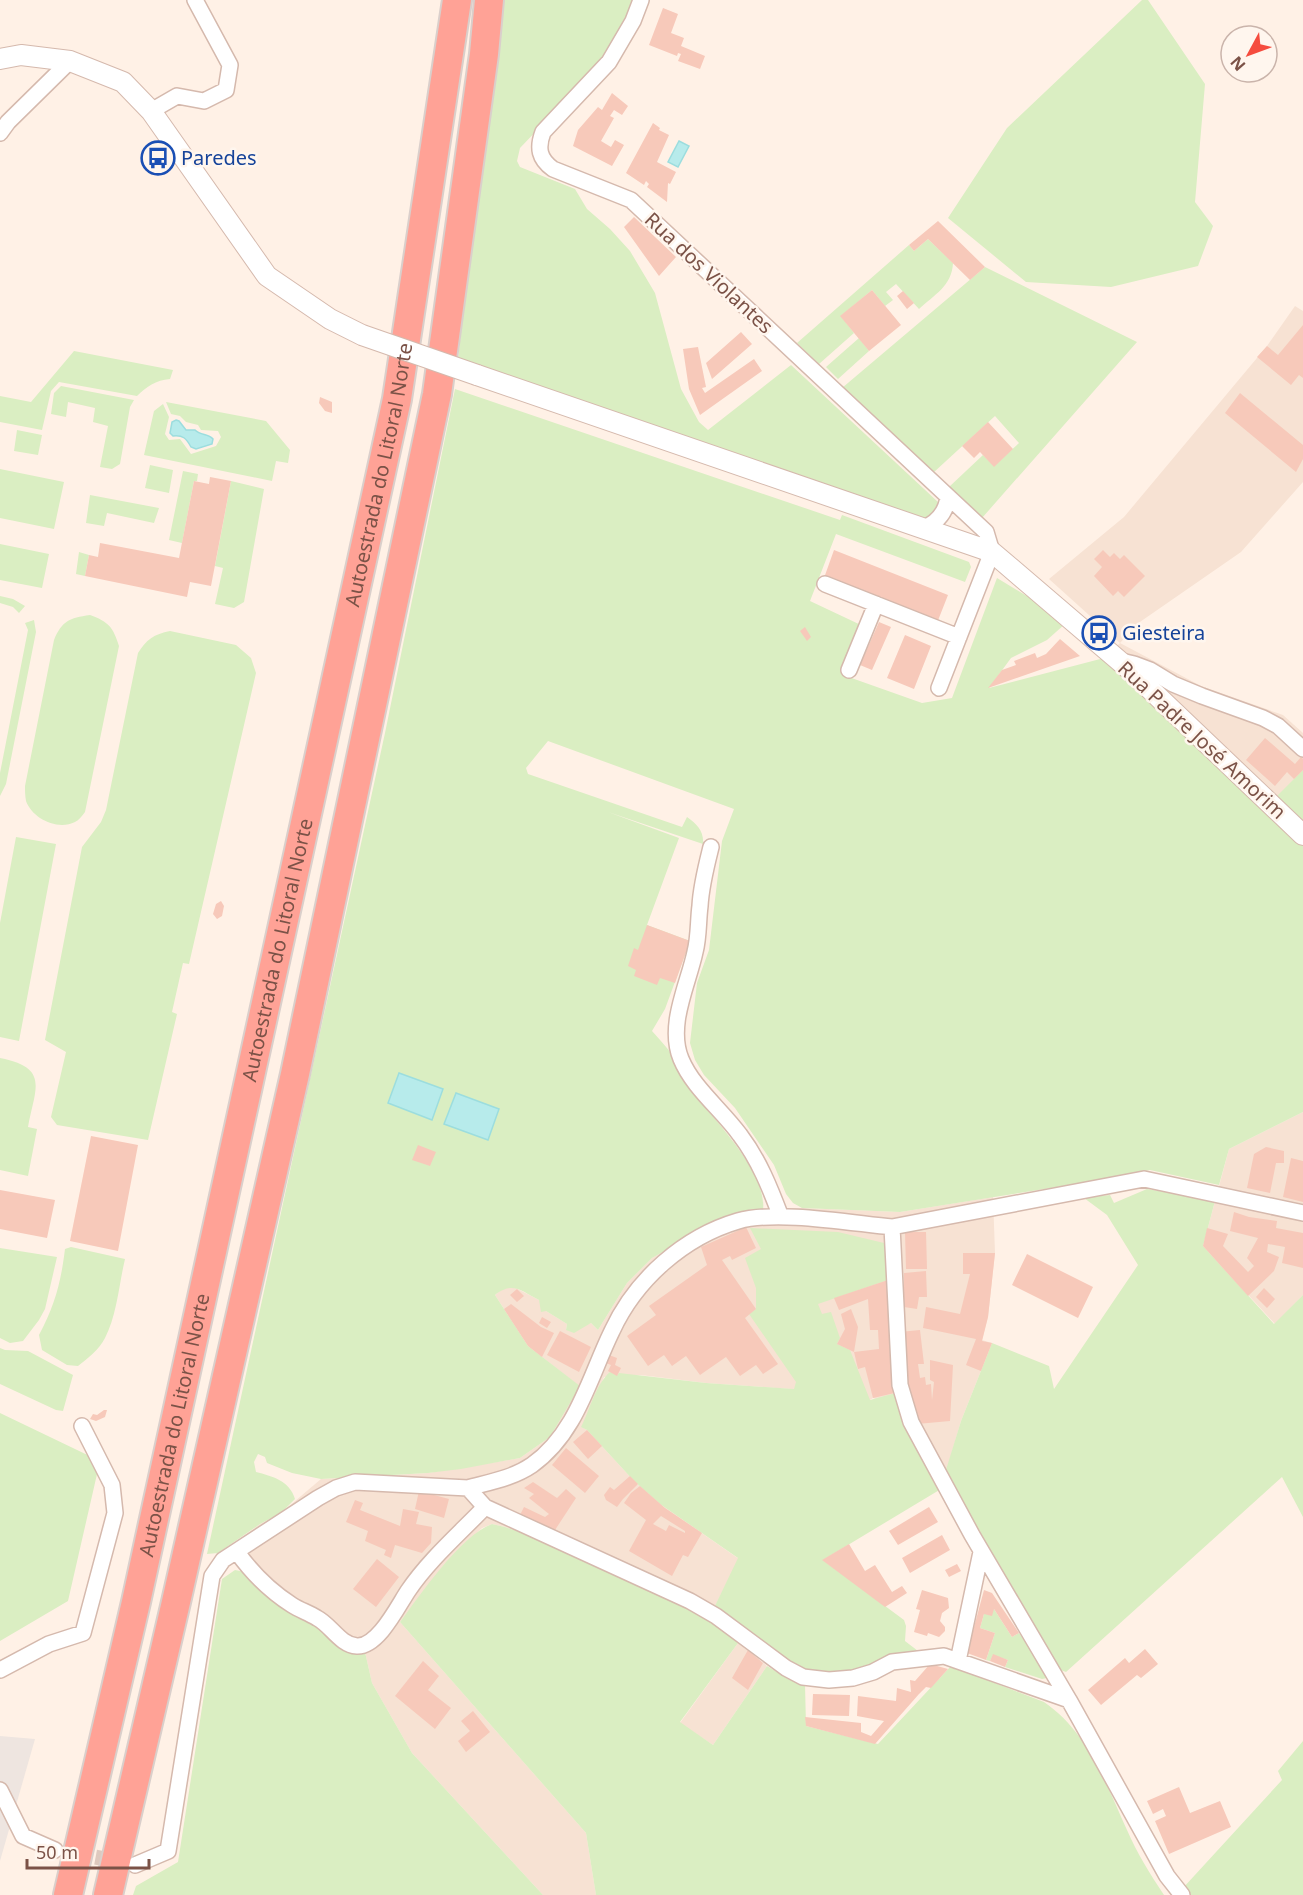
<svg xmlns="http://www.w3.org/2000/svg" width="1303" height="1895" font-family="'Noto Sans',sans-serif">
	<style>
		.residential { fill: #f7e2d3 }
		.industrial { fill: #eee5e0 }
		.green { fill: #daeec2 }
		.water { fill: #b7ebeb; stroke: #9cddde; stroke-width: 1.5 }
		.building { fill: #f7c9ba; fill-rule: evenodd }
		.lines { fill: none; stroke-linecap: round; stroke-linejoin: round }
		.minor-tunnel { stroke: #dec9be; stroke-width: 15; stroke-dasharray: 15 8; stroke-linecap: butt }
		.minor-casing { stroke: #d5b9ad; stroke-width: 18 }
		.tertiary-casing { stroke: #d5b9ad; stroke-width: 22 }
		.motorway-casing { stroke: #dacfcb; stroke-width: 32 }
		.minor { stroke: #fff; stroke-width: 15 }
		.tertiary { stroke: #fff; stroke-width: 20 }
		.motorway { stroke: #ffa296; stroke-width: 28 }
		.tertiary-bridge-casing { stroke: #d5b9ad; stroke-width: 22; stroke-linecap: butt }
		.tertiary-bridge { stroke: #fff; stroke-width: 20 }
		.labels { text-anchor: middle; stroke-width: 5; stroke-linejoin: round; paint-order: stroke }
		.transit-label { font-size: 20px; fill: #164399; stroke: #fff6ee; text-anchor: start }
		.street-label { font-size: 20px; fill: #7b5247; stroke: #fff6ee }
	</style>
	<rect width="100%" height="100%" fill="#fff1e6"/>
	<path class="residential" d="M1295,306L1303,311V482L1241,552L1137,624L1120,643L1201,686L1283,715L1303,733V844L1104,658L1120,643L1049,579L1124,517L1267,346Z
		M1303,1112V1295L1275,1324L1203,1246L1229,1149Z
		M993,1197L995,1253L988,1317L982,1340L992,1343L961,1421L941,1489L903,1424L899,1406L873,1398L829,1427L792,1389L706,1383L641,1375L604,1377L582,1427L587,1430L634,1481L660,1504L739,1559L713,1610L710,1621L577,1552L505,1527L492,1524L482,1528L443,1566L400,1622L586,1833L596,1895H543L412,1753L372,1683L365,1652L348,1651L275,1602L249,1578L228,1547L260,1524L281,1513L321,1479L428,1473L520,1458L550,1437L579,1386L528,1346L495,1295L504,1288L514,1287L539,1300L546,1311L567,1324L566,1330L579,1328L591,1323L598,1330L627,1283L652,1258L685,1238L737,1213L752,1209L802,1208L900,1212Z
		M738,1643L767,1666L713,1745L680,1723Z"/>
	<path class="industrial" d="M0,1736L35,1739L0,1861Z"/>
	<path class="green" d="M499,0H634C626,19 618,38 606,54C582,87 548,118 520,148L517,161L520,167L575,189L587,209L610,229L630,251L655,293L681,389L699,422L708,430L791,365L938,502L932,515L923,519L458,359Z
		M1142,0H1148L1205,84L1195,202L1213,226L1198,266L1111,287L1026,282L948,218L1007,128Z
		M928,239L953,263C952,286 934,295 919,309L896,284L886,292L893,300L885,306L872,290L841,316L854,333L819,364L797,343L909,245L914,251Z
		M985,267L1137,342L982,518L949,487L983,455L994,466L1019,443L995,416L933,473L842,388Z
		M859,338L869,351L838,379L826,367Z
		M74,351L173,370L170,379C156,380 146,387 137,396L59,382L51,391L42,430L0,422V396L31,402Z
		M61,386L134,400L130,407L120,464L112,469L100,467L108,426L93,422L95,408L68,402L66,417L51,414L54,393Z
		M455,389L840,520L842,515L969,562L971,567L965,582L836,534L810,601L863,626L843,675L922,703L952,698L997,578L1045,607L1065,624L1047,640L1011,658L989,688L1104,658L1303,844V1112L1229,1149L1219,1185L1150,1170L1107,1179L900,1212L802,1208L793,1203L786,1194L774,1165L735,1108L704,1075L695,1060L690,1043L697,983L709,950L722,841L734,809L548,741L526,768L528,774L682,827L687,817C697,824 704,831 703,844L608,812L679,838L647,925L690,941L665,1009L652,1031C659,1039 667,1047 673,1056C676,1061 676,1068 679,1073C682,1078 686,1084 690,1088C711,1117 768,1172 763,1210L752,1209L718,1221L652,1258L627,1283L598,1330L591,1323L574,1333L566,1330L567,1324L546,1311L541,1312L539,1300C521,1291 513,1281 495,1295L528,1346L580,1386L550,1437L520,1458L461,1469L428,1473L321,1479L292,1473L267,1463L265,1457L258,1454L254,1462L256,1472C272,1476 290,1481 295,1499L281,1513L260,1524L218,1553L207,1554L385,733Z
		M166,402L266,421L290,450L288,463L276,461L272,481L144,455L154,411L163,404L169,417L165,434L169,440L180,439L191,454L216,446L221,437L218,431L201,430L198,425L186,422L180,416L171,414Z
		M17,430L42,435L38,455L14,451Z
		M150,465L173,470L169,493L145,488Z
		M0,469L64,482L54,529L0,518Z
		M183,471L198,474L197,481H194L182,543L169,540Z
		M231,481L264,489L244,602L234,608L215,604L223,568L215,566Z
		M90,495L159,508L154,523L107,513L104,526L86,523Z
		M0,544L49,554L42,588L0,580Z
		M79,552L89,555L85,576L76,574Z
		M0,596L13,599L25,606L19,613L13,607L0,603Z
		M90,615C109,622 113,627 119,646L85,812C82,816 79,820 75,822C57,831 32,818 26,801C25,796 25,790 25,786L54,640C62,621 69,618 90,615Z
		M34,620L36,632L6,784L0,796V773L28,630L25,623Z
		M170,631L236,645L251,658L256,673L189,964L183,963L172,1012L177,1014L148,1140L57,1125L51,1117L66,1052L45,1040L82,847L101,822L106,810L138,653C146,640 154,634 170,631Z
		M1303,770V821L1277,796Z
		M16,837L56,844L19,1041L0,1037V923Z
		M0,1058C50,1068 35,1088 28,1127L37,1129L28,1176L0,1170Z
		M1147,1189L1215,1201L1203,1246L1274,1324L1303,1295V1517L1282,1477L1066,1672L1058,1669L988,1552L945,1473L961,1421L992,1343L1049,1366L1054,1389L1138,1265L1107,1215L1084,1198L1110,1195L1114,1203Z
		M750,1228L838,1232L884,1243L890,1251L888,1280L818,1304L822,1314L831,1312L840,1338L837,1344L850,1350L870,1400L899,1392L903,1424L941,1489L823,1560L904,1620L906,1626L905,1641L918,1651L903,1654L851,1674L804,1671L713,1610L738,1558L660,1504L634,1481L587,1430L581,1427C590,1410 595,1385 610,1372L617,1375L619,1373L706,1383L794,1389L796,1382L749,1314L756,1309V1288L745,1258L761,1249Z
		M71,1247L125,1259C119,1284 117,1315 105,1338C99,1350 88,1358 78,1366L67,1365L42,1350L39,1335C55,1305 61,1282 65,1249Z
		M0,1248L57,1257L45,1309L39,1320L23,1341L10,1343L0,1338Z
		M0,1348L5,1350L28,1351L73,1375L63,1411L56,1410L0,1384Z
		M0,1413L100,1461L68,1601L0,1641Z
		M492,1524L505,1527L577,1552L710,1621L738,1643L680,1722L713,1745L767,1666L788,1679L805,1684L806,1726L878,1744L951,1666L1044,1702C1088,1732 1106,1784 1127,1830C1137,1853 1150,1874 1164,1895H596L586,1833L400,1622C421,1594 460,1536 492,1524Z
		M235,1570L245,1572L254,1584L275,1602L328,1634L348,1651L365,1652L372,1683L412,1753L543,1895H133L136,1886L178,1862L222,1579Z
		M994,1609L1012,1637L1019,1633L1046,1671L1047,1678L1042,1679L1005,1667L1008,1660L993,1655L990,1661L986,1660L995,1633L980,1628L984,1614Z
		M1303,1741V1895H1189L1183,1888L1282,1780L1278,1771Z"/>
	<path class="water" d="M679,141L689,146L678,167L668,162Z
		M176,420L179,421L186,430H195C201,436 208,433 213,439L212,444L196,449L191,447C186,438 183,435 173,436L170,433L172,422Z
		M399,1073L443,1089L432,1120L388,1103Z
		M456,1093L499,1109L488,1140L444,1124Z"/>
	<path class="building" d="M663,8L678,14L671,33L684,38L681,46L705,56L700,69L678,61L681,54L678,53L677,56L649,45Z
		M612,93L628,106L622,115L614,110L610,116L614,118L601,141L611,147L615,140L624,145L612,166L573,146L578,130L598,107L602,110Z
		M653,123L660,128L659,130L669,135L657,162L676,172L670,184L668,183L667,202L647,187L649,184L646,181L644,185L626,173Z
		M634,217L676,257L659,276L624,227Z
		M938,221L985,267L970,280L928,239L914,251L909,245Z
		M872,290L901,325L869,351L840,316Z
		M903,291L914,303L907,309L897,296Z
		M1303,325V378L1299,375L1291,385L1257,357L1267,346L1278,355Z
		M741,332L752,344L712,379L706,363Z
		M698,347L706,387L702,388L705,393L754,359L762,371L700,415L689,389L683,349Z
		M1240,393L1303,445V459L1296,472L1225,413Z
		M320,397L332,402V413L325,411L319,403Z
		M988,422L1013,449L994,467L980,452L974,458L962,446Z
		M210,477L231,481L211,586L190,582L187,597L85,576L89,555L98,557L100,543L179,558L194,481L209,484Z
		M834,550L948,595L937,623L824,578Z
		M1103,550L1110,557L1114,553L1120,559L1124,555L1145,576L1124,597L1118,591L1113,596L1094,576L1102,567L1094,559Z
		M879,622L891,627L872,670L860,665Z
		M805,627L811,637L807,641L800,631Z
		M905,635L931,646L914,689L887,678Z
		M1060,639L1080,656L988,688L1002,670L1016,665L1014,661L1035,653L1037,658L1046,654Z
		M1265,738L1295,764L1301,757L1303,759V770L1294,779L1287,772L1275,786L1246,760Z
		M221,901L224,906L222,916L217,919L213,914L216,904Z
		M647,925L690,941L675,983L660,978L657,985L634,976L636,970L628,966L634,948L638,950Z
		M91,1136L138,1145L118,1251L70,1241Z
		M418,1145L436,1152L430,1166L412,1160Z
		M1266,1147L1284,1151V1163H1276L1270,1193L1247,1188L1254,1154Z
		M1291,1158L1303,1161V1202L1283,1197Z
		M0,1190L55,1200L47,1238L0,1229Z
		M1234,1212L1249,1217L1277,1221L1276,1228L1303,1233V1268L1282,1263L1285,1247L1268,1244L1267,1252L1279,1257L1274,1271L1248,1296L1203,1246L1207,1228L1228,1234L1223,1246L1248,1272L1254,1266L1247,1258L1258,1238L1230,1231Z
		M746,1227L756,1248L732,1260L730,1256L722,1260L756,1309L745,1318L778,1364L763,1374L756,1365L740,1376L726,1357L700,1375L686,1356L672,1366L664,1355L648,1366L627,1336L656,1315L649,1306L707,1265L701,1247Z
		M905,1232H926L927,1269H906Z
		M963,1253H995L988,1317L982,1341L992,1343L981,1371L966,1365L976,1339L923,1328L926,1307L960,1314L970,1274H963Z
		M1027,1254L1093,1287L1078,1318L1012,1285Z
		M926,1271L927,1297H919L917,1309L904,1307V1273Z
		M888,1280L899,1392L873,1398L865,1367L858,1369L854,1352L879,1349L878,1330H870L868,1299L839,1310L834,1298Z
		M1264,1288L1275,1299L1267,1308L1256,1297Z
		M517,1289L524,1296L517,1302L510,1295Z
		M511,1304L541,1327L554,1333L542,1357L528,1346L504,1309Z
		M851,1309L858,1327L854,1352L837,1344L845,1329L841,1314Z
		M542,1317L551,1322L547,1328L539,1323Z
		M920,1330L924,1364H918L920,1378L925,1377L926,1385L931,1384L932,1400L934,1382L930,1380V1360L953,1365L950,1421L917,1424L906,1389L899,1332Z
		M560,1331L591,1347L579,1372L547,1355Z
		M609,1355L617,1358L615,1365L621,1368L617,1376L608,1371L611,1365L606,1363Z
		M104,1410H107L105,1417L96,1421L90,1419L93,1414L97,1415Z
		M587,1430L602,1446L588,1459L573,1442Z
		M566,1448L599,1476L585,1493L552,1465Z
		M630,1476L638,1484L623,1499L617,1507L606,1500L604,1495L610,1487L614,1490Z
		M533,1482L557,1498L566,1489L576,1498L555,1530L520,1515L524,1507L545,1517L549,1514L529,1498L534,1494L524,1488Z
		M640,1486L665,1508L702,1533L688,1557L683,1555L672,1576L629,1551L646,1520L624,1503L631,1493ZM661,1516L685,1531V1533L669,1525L666,1531L653,1524Z
		M419,1491L449,1499L444,1518L415,1509Z
		M355,1500L363,1503L360,1510L400,1526L403,1509L419,1512L416,1524L432,1527L431,1543L422,1553L395,1545L391,1558L384,1555L386,1550L365,1541L368,1531L346,1522Z
		M929,1507L938,1522L898,1545L889,1531Z
		M942,1535L950,1550L910,1573L902,1558Z
		M849,1544L865,1571L875,1565L892,1592L902,1586L907,1593L885,1607L822,1560Z
		M377,1559L399,1577L376,1607L353,1589Z
		M957,1564L961,1571L949,1577L945,1570Z
		M922,1590L948,1598L949,1608L942,1613L940,1621L945,1627V1631L939,1637L928,1633L927,1636L914,1632L920,1610L916,1609Z
		M984,1590L992,1593L1019,1633L1012,1637L994,1609L992,1616L984,1614L980,1628L995,1633L986,1660L967,1653Z
		M1145,1649L1158,1664L1141,1678L1137,1675L1101,1705L1088,1690L1125,1658L1129,1663Z
		M748,1650L763,1663L748,1690L732,1678Z
		M993,1654L1008,1660L1005,1667L990,1661Z
		M423,1661L439,1676L428,1690L451,1708L435,1729L395,1696Z
		M930,1664L948,1669L931,1688L926,1687L919,1694L875,1744L806,1726L805,1717L861,1723V1732L871,1736L884,1721L857,1716L858,1696L896,1701L897,1688L911,1692L910,1680L915,1681Z
		M813,1694L850,1695L849,1716L812,1715Z
		M473,1711L490,1732L466,1752L458,1741L470,1731L461,1721Z
		M1179,1787L1190,1813L1220,1801L1231,1827L1169,1854L1155,1821L1166,1816L1163,1809L1153,1814L1147,1801Z"/>
	<g class="lines">
		<path class="minor-tunnel" d="M73,1853L121,1862"/>
		<g class="minor-casing">
			<path id="minor" d="M641,0L633,21L609,62L543,132C537,148 539,159 553,169L631,200L986,532L992,552L939,688
				M151,111L177,96L204,101L226,90L230,65L195,0
				M0,133L8,122L70,61
				M924,528C938,522 946,512 948,497
				M825,584L959,637
				M1121,661L1134,664L1150,670L1173,684L1202,696L1263,718L1278,726L1303,749
				M849,670L876,604
				M711,847C706,867 701,886 700,906C698,921 699,937 695,952C688,985 667,1025 681,1059C693,1088 722,1110 740,1135C759,1160 770,1188 781,1217
				M892,1227L1144,1179L1303,1213
				M237,1552C252,1573 270,1591 292,1605C300,1610 309,1613 317,1618C331,1625 340,1645 357,1646C378,1647 398,1606 408,1591C429,1560 459,1534 485,1507
				M958,1661L981,1552
				M0,1670L49,1644L83,1633L115,1513L112,1485L82,1426
				M1069,1700L944,1656L892,1662L873,1672L853,1678L829,1680L803,1677L786,1668L716,1616L690,1601L485,1507L468,1488C490,1482 513,1478 532,1465C577,1433 589,1378 612,1331C636,1279 684,1237 738,1221C777,1210 850,1223 892,1227L900,1385L911,1422L972,1535L1069,1700L1167,1876L1182,1895
				M0,1790L23,1836L55,1850
				M135,1865L168,1851L212,1576L223,1560L318,1498L336,1488L355,1482L468,1488"/>
		</g>
		<g class="tertiary-casing">
			<path id="tertiary" d="M0,59L21,55L70,61L123,82L151,111L267,276L330,319L362,335
				M477,375L992,552L1130,670L1303,835"/>
		</g>
		<g class="motorway-casing">
			<g id="motorway">
				<path id="s1" d="M68,1895L136,1602L397,399L457,0"/>
				<path d="M108,1895L176,1602L295,1074L437,394L484,54L489,0"/>
			</g>
		</g>
		<use href="#minor" class="minor"/>
		<use href="#tertiary" class="tertiary"/>
		<use href="#motorway" class="motorway"/>
		<g class="tertiary-bridge-casing">
			<path id="tertiary-bridge" d="M362,335L477,375"/>
		</g>
		<use href="#tertiary-bridge" class="tertiary-bridge"/>
	</g>
	<defs>
		<g id="bus-ring" transform="scale(1.725)"><circle r="9.5" fill="#fff6ee" stroke="#1a4fb4" stroke-width="1.5"/><path d="M-5-6H5V4H4V6H2V4H-2V6H-4V4H-5ZM-3.5-4V0h7V-4ZM-3.5 1.2v1.5H-2V1.2ZM2 1.2v1.5H3.5V1.2Z" fill="#1a4fb4"/></g>
	</defs>
	<g fill-rule="evenodd">
		<use href="#bus-ring" x="158" y="158"/>
		<use href="#bus-ring" x="1099" y="633"/>
	</g>
	<g class="labels">
		<g class="transit-label">
			<text x="181" y="165">Paredes</text>
			<text x="1122" y="640">Giesteira</text>
		</g>
		<g class="street-label">
			<text transform="translate(709 273) rotate(43)" y="7">Rua dos Violantes</text>
			<text dy="7" stroke="none"><textPath href="#s1" startOffset="1454">Autoestrada do Litoral Norte</textPath></text>
			<text transform="translate(1202 740) rotate(43)" y="7">Rua Padre José Amorim</text>
			<text dy="7" stroke="none"><textPath href="#s1" startOffset="968">Autoestrada do Litoral Norte</textPath></text>
			<text dy="7" stroke="none"><textPath href="#s1" startOffset="482">Autoestrada do Litoral Norte</textPath></text>
		</g>
	</g>
	<g transform="translate(1249 54) rotate(229)"><circle r="28" fill="#fff6ee" stroke="#cab4ab" stroke-width="1.5"/>
	<path d="M0-4.5L10 22L0 15L-10 22Z" fill="#f54c3e"/>
	<text y="-9" font-size="16" font-weight="bold" text-anchor="middle" fill="#7b5247">N</text>
	</g>
	<path d="M27 1859v9h122v-9" fill="none" stroke="#7b5247" stroke-width="3"/>
	<text x="36" y="1859" font-size="18" fill="#7b5247" stroke="#fff6ee" stroke-width="4.5" paint-order="stroke">50 m</text>
</svg>
